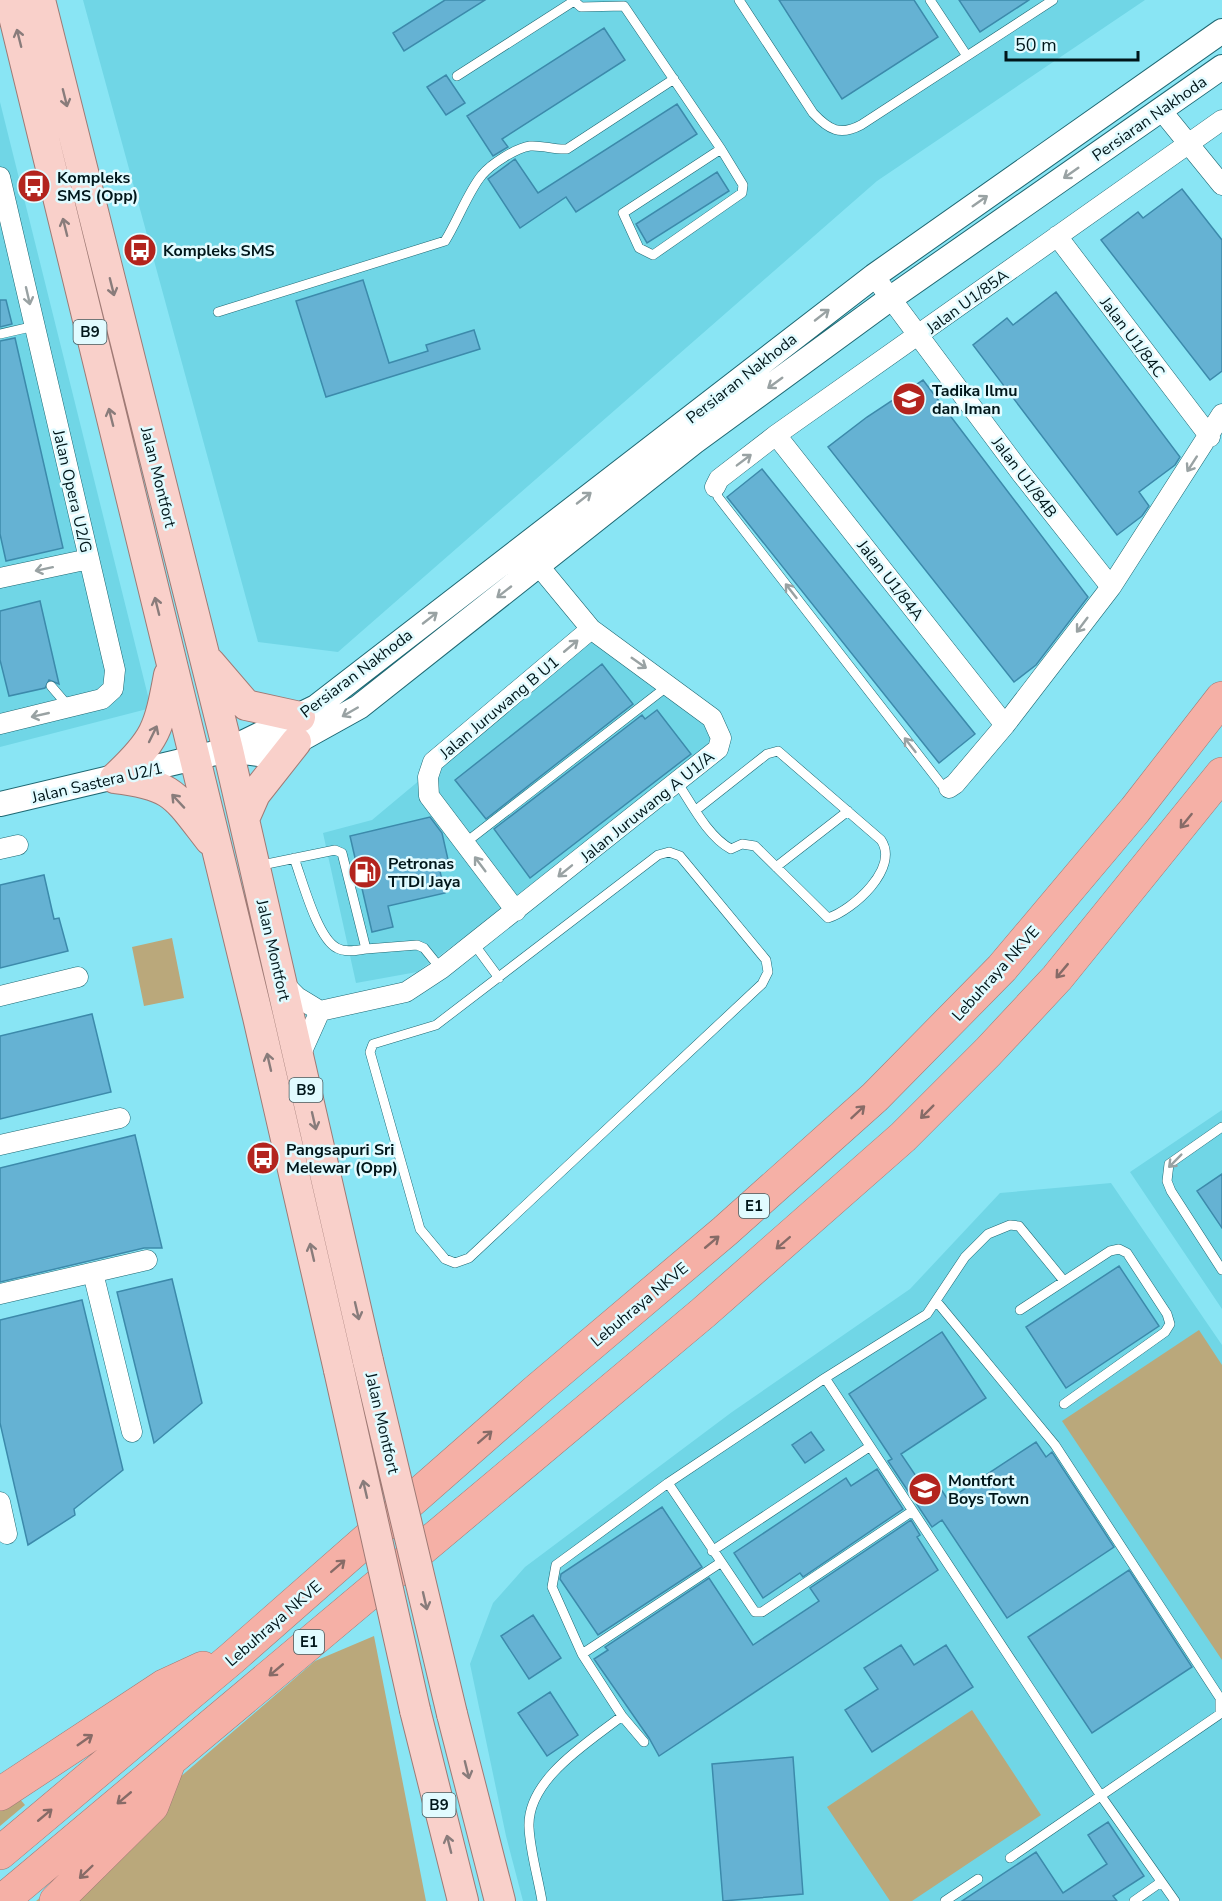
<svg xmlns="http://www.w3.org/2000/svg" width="1222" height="1901" font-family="'Nunito Sans',sans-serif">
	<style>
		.built { fill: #70d6e6 }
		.green { fill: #baa87b }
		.building { fill: #65b2d3; stroke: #3c8aab; stroke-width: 1.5 }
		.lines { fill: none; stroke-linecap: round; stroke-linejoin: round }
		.service-casing { stroke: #1e6873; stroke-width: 10 }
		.minor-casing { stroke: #1e6873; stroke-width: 21 }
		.tertiary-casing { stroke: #1e6873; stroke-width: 26 }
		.primary-casing { stroke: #9f7a75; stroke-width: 32 }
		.motorway-casing { stroke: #9f7a75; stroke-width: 34 }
		.service { stroke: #fff; stroke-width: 9 }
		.minor { stroke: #fff; stroke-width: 20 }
		.tertiary { stroke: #fff; stroke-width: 24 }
		.primary { stroke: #f9d0ca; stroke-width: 30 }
		.motorway { stroke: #f5b0a6; stroke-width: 33 }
		.primary-bridge-casing { stroke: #9f7a75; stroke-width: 32; stroke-linecap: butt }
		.primary-bridge { stroke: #f9d0ca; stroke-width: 30 }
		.oneway { stroke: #897c7b }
		.oneway2 { stroke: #99a2a3 }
		.oneway3 { stroke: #876b67 }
		.labels { text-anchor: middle; stroke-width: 5; stroke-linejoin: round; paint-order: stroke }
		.shield { fill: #e1fbff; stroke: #445b5f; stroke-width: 1.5 }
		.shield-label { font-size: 15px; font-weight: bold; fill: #00161a }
		.street-label { font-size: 16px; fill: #00161a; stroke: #e1fbff }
		.poi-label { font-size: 16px; font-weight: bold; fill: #00161a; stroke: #e1fbff; text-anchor: start }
	</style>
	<rect width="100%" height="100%" fill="#89e5f4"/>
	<path class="built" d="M83,0H1145L877,181L338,652L258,642Z
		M0,102L151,708L0,747Z
		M590,638L703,719L713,735L711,744L500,911L417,972L356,983L323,833L372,820Z
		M1222,1110V1309L1130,1172Z
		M1111,1183L1222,1345V1901H523L506,1836L470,1664L493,1603L525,1567L732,1412L910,1289L1000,1193Z"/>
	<path class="green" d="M172,938L184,998L144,1006L132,947Z
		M1199,1330L1222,1365V1660L1062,1421Z
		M374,1636L426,1901H36L315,1661Z
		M972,1710L1041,1815L912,1901H890L827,1807Z
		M14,1792L25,1805L0,1826V1800Z"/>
	<path class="building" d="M445,0H485L404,51L393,33Z
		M779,0H914L938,37L842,99Z
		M959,0H1029L980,32Z
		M604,28L625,60L502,139L508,147L493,156L467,116Z
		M446,75L465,103L446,115L427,87Z
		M677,104L697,134L576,212L566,197L520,228L488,179L515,159L538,193Z
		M717,172L729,191L647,243L636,224Z
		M1182,189L1222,240V371L1210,380L1101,240L1138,212L1143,218Z
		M363,280L389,363L428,351L426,345L474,330L480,349L326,397L296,301Z
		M1056,292L1180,457L1175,465L1139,492L1149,506L1142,516L1117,535L973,345L1007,318L1013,325Z
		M0,300H6L12,324L0,327Z
		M15,338L63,548L6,561L0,534V341Z
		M923,380L1088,597L1036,665L1014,682L828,447L867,417Z
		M762,469L975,734L939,763L727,497Z
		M40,601L59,684L49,680L45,688L9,696L0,660V611Z
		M602,664L633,704L486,819L455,780Z
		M657,710L691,754L530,878L494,829L642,715L645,719Z
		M430,817L442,833L449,864L439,867L445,893L388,906L393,927L372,932L350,836Z
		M44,875L54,919L59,918L68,951L0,968V885Z
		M92,1014L111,1092L0,1119V1036Z
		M135,1135L162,1248H144L0,1282V1168Z
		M1222,1174V1228L1197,1191Z
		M1119,1266L1159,1326L1066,1388L1026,1327Z
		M172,1279L202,1403L154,1443L117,1292Z
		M82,1300L123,1470L74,1509L75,1515L28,1545L0,1423V1320Z
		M942,1332L986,1398L901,1454L928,1494L939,1486L948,1500L1036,1442L1046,1457L1052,1452L1114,1547L1007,1618L942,1520L932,1527L888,1461L892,1459L849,1394Z
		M811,1432L824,1450L805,1463L792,1445Z
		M877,1469L903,1509L803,1577L800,1573L763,1598L734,1553L846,1478L851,1486Z
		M662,1507L702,1567L598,1635L560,1579L561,1574Z
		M911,1520L920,1535L917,1537L938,1570L659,1756L649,1738L594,1659L608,1650L605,1647L709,1578L753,1645L819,1601L810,1588Z
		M1129,1570L1192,1667L1092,1733L1028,1637Z
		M533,1615L561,1658L529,1679L501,1636Z
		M901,1645L914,1665L946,1645L973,1687L872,1752L845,1710L878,1689L864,1668Z
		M550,1692L578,1735L547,1756L518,1713Z
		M793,1757L803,1894L723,1901L712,1764Z
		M1108,1822L1144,1876L1113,1896L1117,1901H962L1036,1852L1063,1893L1107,1864L1088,1835Z"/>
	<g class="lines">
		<g class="service-casing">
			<path id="service" d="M573,0L581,7L624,6L721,149
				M739,0L813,113C829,130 840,136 861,125L1053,0
				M930,0L967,56
				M457,76L574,1
				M721,149L743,185L742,193L653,255L639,248L623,213Z
				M218,312L445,241C457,222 469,190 482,175C491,164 516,148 530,146C543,145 554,150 567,149L674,79
				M0,334L35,326
				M715,487L718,497L941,784L949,788
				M51,686L69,707
				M677,782C691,803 708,837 731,849L742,844L755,846L828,918C853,910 900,868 881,840L778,751L767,754L696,810
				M465,843L669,685
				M669,852L680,856L766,960L768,972L762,984L469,1258L455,1263L445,1259L420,1229L370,1052L373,1044L436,1025L658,855Z
				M294,858C302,879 317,938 337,948C346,953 357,950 366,949
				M257,866L335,850L342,853L366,949L417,945L424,948L441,969
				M776,867L848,811
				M474,944L499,978
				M1222,1127L1169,1164L1167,1181L1171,1191L1222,1270
				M937,1302L1055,1445L1220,1698V1714L1010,1858
				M1020,1310L1110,1251L1119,1249L1127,1253L1167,1314L1170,1324L1165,1332L1064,1404
				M825,1378L1101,1796L1175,1901
				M668,1483L755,1612H762L911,1512
				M712,1551L869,1447
				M582,1654L720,1563
				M644,1742L622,1716L582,1654L552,1587L556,1565L668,1483L825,1378L927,1314L965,1257L988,1234L1010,1225L1019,1226L1064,1281
				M542,1901C538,1877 530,1851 529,1827C527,1779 589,1742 622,1716
				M945,1901L978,1879
				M1134,1901L1161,1882"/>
		</g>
		<g class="minor-casing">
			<path id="minor" d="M1161,110L1222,185
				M0,177L115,670L113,689L102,699L0,724
				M1057,236L1210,437
				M874,276L1021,473L1111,587
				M776,435L1005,725
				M715,487L719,479L776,435L1222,120
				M0,578L89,559
				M949,788L955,784L1005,725L1111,587L1222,414
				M0,849L18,845
				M516,911L429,796L428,777L433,762L591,629
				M282,982L297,997L320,1011
				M0,996L78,977
				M320,1011L406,992L441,969L718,749L721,738L712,718L591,629L529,554
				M299,1058L320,1011
				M0,1145L120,1118
				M93,1273L132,1432
				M0,1294L147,1260
				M0,1502L7,1534"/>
		</g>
		<g class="tertiary-casing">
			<path id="tertiary" d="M228,750L259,754L296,742L359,707L694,442L891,298L1222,67
				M0,804L228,750L316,707L874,276L1222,31"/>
		</g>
		<g class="primary-casing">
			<path id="primary" d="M10,0L258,1017L339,1370
				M40,0L228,750L368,1361
				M210,663L246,705L300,717
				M115,778C156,740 159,729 169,675
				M115,778C173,785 175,795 210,840
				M244,819L255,794L296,742
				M415,1710L463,1901
				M452,1714L500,1901"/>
		</g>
		<g class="motorway-casing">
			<path id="motorway" d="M0,1794L164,1686L203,1668
				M0,1853L231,1659L536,1391L725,1231L875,1097L1002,968L1135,810L1222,698
				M2,1901L703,1313L903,1137L988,1052L1057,978L1222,774
				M56,1901L152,1806L169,1762"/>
		</g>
		<use href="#service" class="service"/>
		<use href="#minor" class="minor"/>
		<use href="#tertiary" class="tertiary"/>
		<use href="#primary" class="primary"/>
		<use href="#motorway" class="motorway"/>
		<g class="primary-bridge-casing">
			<path id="primary-bridge" d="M368,1361L452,1714
				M339,1370L415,1710"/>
		</g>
		<use href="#primary-bridge" class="primary-bridge"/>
	</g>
	<defs><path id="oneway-shaft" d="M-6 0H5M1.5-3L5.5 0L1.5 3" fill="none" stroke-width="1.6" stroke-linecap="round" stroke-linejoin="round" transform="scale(1.5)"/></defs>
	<g class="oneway">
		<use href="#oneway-shaft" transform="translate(19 38) rotate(-104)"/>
		<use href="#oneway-shaft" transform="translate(65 98) rotate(76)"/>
		<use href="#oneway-shaft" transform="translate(65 227) rotate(-104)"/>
		<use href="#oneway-shaft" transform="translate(112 287) rotate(76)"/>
		<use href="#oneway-shaft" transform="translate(111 417) rotate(-104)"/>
		<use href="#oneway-shaft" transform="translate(157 606) rotate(-104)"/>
		<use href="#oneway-shaft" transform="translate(153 734) rotate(-64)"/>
		<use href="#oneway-shaft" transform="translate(178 801) rotate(-133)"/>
		<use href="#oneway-shaft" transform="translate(269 1062) rotate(-103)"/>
		<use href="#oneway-shaft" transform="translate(314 1121) rotate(77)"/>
		<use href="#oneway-shaft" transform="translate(312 1252) rotate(-103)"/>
		<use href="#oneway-shaft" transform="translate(357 1311) rotate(77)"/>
		<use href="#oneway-shaft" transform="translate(365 1489) rotate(-103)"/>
		<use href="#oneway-shaft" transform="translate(425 1601) rotate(77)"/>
		<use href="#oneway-shaft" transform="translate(467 1770) rotate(76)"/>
		<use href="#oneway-shaft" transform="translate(449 1844) rotate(-104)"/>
	</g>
	<g class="oneway2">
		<use href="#oneway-shaft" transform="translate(1071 173) rotate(145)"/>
		<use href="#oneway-shaft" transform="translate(980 201) rotate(-35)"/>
		<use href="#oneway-shaft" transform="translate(28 296) rotate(77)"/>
		<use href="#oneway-shaft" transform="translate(822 315) rotate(-38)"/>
		<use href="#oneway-shaft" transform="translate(775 383) rotate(144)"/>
		<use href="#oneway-shaft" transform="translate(744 460) rotate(-37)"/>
		<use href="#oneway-shaft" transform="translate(1192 464) rotate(123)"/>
		<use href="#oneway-shaft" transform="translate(584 498) rotate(-38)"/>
		<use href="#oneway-shaft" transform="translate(44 569) rotate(168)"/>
		<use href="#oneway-shaft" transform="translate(791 591) rotate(-128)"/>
		<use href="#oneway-shaft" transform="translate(504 592) rotate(142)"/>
		<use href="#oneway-shaft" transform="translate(430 618) rotate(-38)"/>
		<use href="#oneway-shaft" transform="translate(1082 625) rotate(127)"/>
		<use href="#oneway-shaft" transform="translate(571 646) rotate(-40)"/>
		<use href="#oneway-shaft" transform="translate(639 663) rotate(35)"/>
		<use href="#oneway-shaft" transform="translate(350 712) rotate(150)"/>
		<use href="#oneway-shaft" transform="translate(40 715) rotate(167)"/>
		<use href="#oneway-shaft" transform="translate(910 745) rotate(-128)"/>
		<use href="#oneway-shaft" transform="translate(480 864) rotate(-127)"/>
		<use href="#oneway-shaft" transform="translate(565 871) rotate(141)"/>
		<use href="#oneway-shaft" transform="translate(1175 1161) rotate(135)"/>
	</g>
	<g class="oneway3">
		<use href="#oneway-shaft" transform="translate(1186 821) rotate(129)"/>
		<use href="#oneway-shaft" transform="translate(1062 971) rotate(130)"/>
		<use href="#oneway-shaft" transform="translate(858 1112) rotate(-43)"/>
		<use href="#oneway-shaft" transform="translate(927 1112) rotate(135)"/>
		<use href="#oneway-shaft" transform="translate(712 1242) rotate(-40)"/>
		<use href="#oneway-shaft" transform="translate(783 1243) rotate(139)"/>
		<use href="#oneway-shaft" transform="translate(485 1437) rotate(-41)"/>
		<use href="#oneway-shaft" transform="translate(338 1566) rotate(-41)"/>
		<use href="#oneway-shaft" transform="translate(276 1670) rotate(140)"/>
		<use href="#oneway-shaft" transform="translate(85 1740) rotate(-35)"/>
		<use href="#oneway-shaft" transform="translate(124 1798) rotate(140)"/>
		<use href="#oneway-shaft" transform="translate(45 1815) rotate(-40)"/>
		<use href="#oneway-shaft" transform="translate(86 1872) rotate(136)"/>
	</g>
	<defs>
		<g id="bus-disc" transform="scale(1.725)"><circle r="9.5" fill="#b3241e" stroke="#e1fbff"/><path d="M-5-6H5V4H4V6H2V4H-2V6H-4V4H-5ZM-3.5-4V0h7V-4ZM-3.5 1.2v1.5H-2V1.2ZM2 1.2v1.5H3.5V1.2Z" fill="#fff"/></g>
		<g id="school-disc" transform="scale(1.725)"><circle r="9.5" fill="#b3241e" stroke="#e1fbff"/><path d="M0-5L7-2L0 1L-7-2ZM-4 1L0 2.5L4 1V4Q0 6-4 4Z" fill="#fff"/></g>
		<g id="fuel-disc" transform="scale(1.725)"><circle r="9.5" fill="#b3241e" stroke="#e1fbff"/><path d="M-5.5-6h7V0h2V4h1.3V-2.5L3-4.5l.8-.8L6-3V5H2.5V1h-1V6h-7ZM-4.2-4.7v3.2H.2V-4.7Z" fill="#fff"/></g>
	</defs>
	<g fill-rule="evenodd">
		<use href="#bus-disc" x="34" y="186"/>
		<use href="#bus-disc" x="140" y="250"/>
		<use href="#school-disc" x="909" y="399"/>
		<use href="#fuel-disc" x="365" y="872"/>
		<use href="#bus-disc" x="263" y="1158"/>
		<use href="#school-disc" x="925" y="1489"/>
	</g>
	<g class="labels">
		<g class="shield">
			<rect x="73.5" y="320" width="33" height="24" rx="4.5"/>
			<rect x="289.5" y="1078" width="33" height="24" rx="4.5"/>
			<rect x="739" y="1194" width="30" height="24" rx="4.5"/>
			<rect x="294" y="1630" width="30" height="24" rx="4.5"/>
			<rect x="422.5" y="1793" width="33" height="24" rx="4.5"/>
		</g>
		<g class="shield-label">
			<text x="90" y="337">B9</text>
			<text x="306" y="1095">B9</text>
			<text x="754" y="1211">E1</text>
			<text x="309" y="1647">E1</text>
			<text x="439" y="1810">B9</text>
		</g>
		<g class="street-label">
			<text transform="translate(1149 118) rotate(-35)" y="6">Persiaran Nakhoda</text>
			<text transform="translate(967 301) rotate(-36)" y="6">Jalan U1/85A</text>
			<text transform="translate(1133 337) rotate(53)" y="6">Jalan U1/84C</text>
			<text transform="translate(741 378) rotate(-38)" y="6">Persiaran Nakhoda</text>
			<text transform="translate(159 477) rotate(76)" y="6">Jalan Montfort</text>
			<text transform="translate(1025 477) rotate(53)" y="6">Jalan U1/84B</text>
			<text transform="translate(73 491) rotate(77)" y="6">Jalan Opera U2/G</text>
			<text transform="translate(891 580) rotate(52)" y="6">Jalan U1/84A</text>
			<text transform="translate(356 673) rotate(-37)" y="6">Persiaran Nakhoda</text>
			<text transform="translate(499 707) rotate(-40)" y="6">Jalan Juruwang B U1</text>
			<text transform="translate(97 782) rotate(-13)" y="6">Jalan Sastera U2/1</text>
			<text transform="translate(647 806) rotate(-39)" y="6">Jalan Juruwang A U1/A</text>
			<text transform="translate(274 950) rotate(77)" y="6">Jalan Montfort</text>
			<text transform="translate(995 973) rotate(-48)" y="6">Lebuhraya NKVE</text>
			<text transform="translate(639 1304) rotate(-40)" y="6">Lebuhraya NKVE</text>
			<text transform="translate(383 1423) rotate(77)" y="6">Jalan Montfort</text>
			<text transform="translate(273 1623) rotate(-41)" y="6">Lebuhraya NKVE</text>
		</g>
		<g class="poi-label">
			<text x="57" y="183">Kompleks<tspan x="57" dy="18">SMS (Opp)</tspan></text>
			<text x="163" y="256">Kompleks SMS</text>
			<text x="932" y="396">Tadika Ilmu<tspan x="932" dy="18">dan Iman</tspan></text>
			<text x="388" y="869">Petronas<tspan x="388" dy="18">TTDI Jaya</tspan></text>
			<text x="286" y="1155">Pangsapuri Sri<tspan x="286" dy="18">Melewar (Opp)</tspan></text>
			<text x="948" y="1486">Montfort<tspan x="948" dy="18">Boys Town</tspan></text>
		</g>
	</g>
	<path d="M1006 51v9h132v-9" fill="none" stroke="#00161a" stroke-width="3"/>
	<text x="1015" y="51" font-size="18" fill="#00161a" stroke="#e1fbff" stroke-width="4.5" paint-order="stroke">50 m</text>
</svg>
